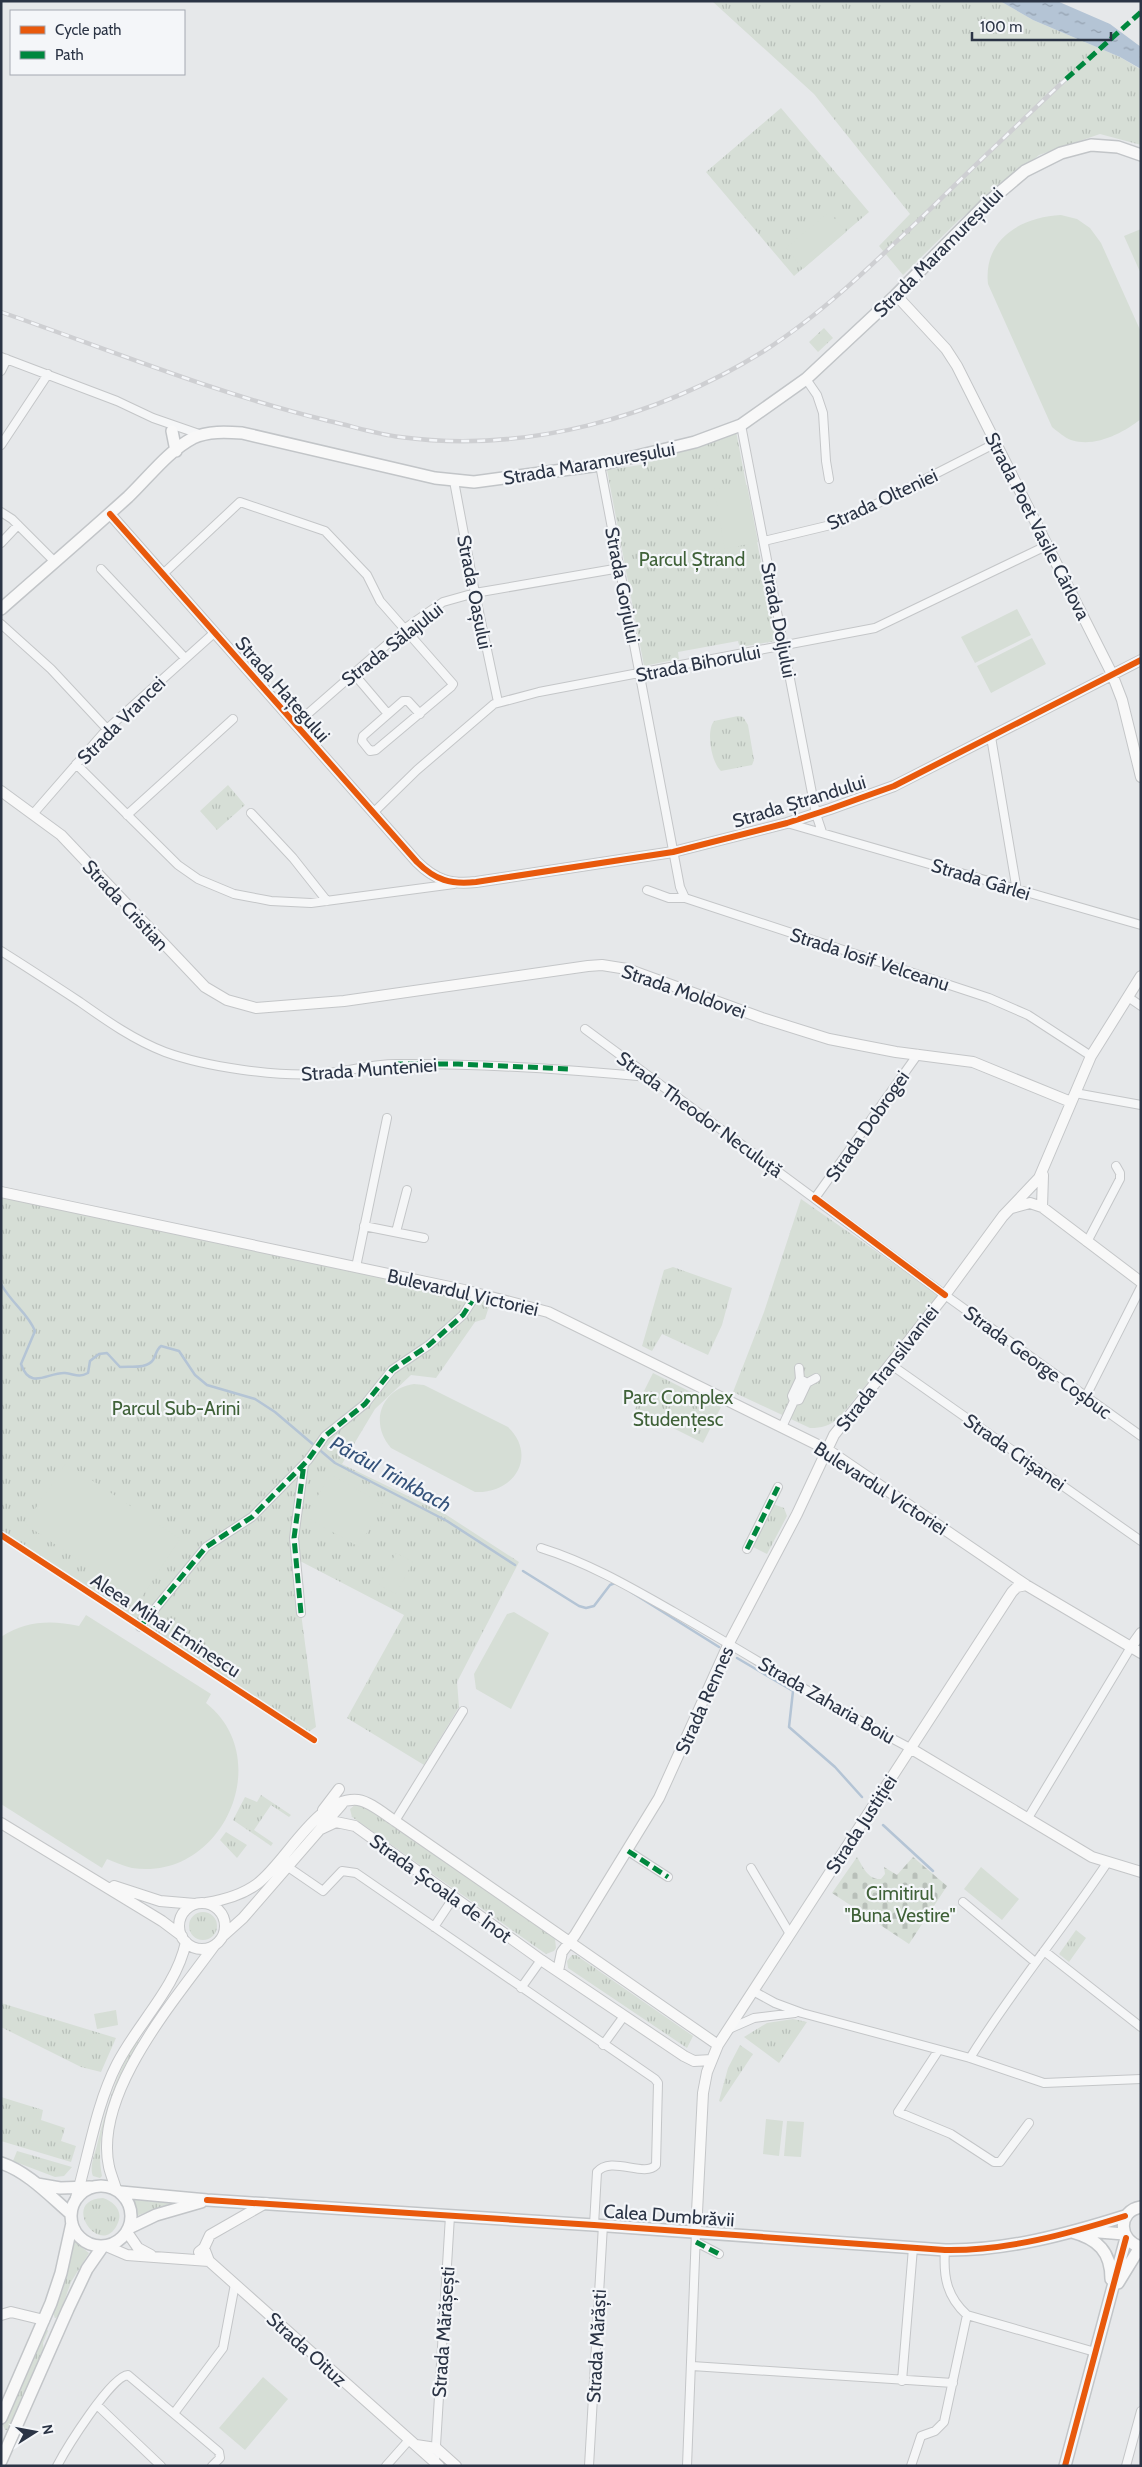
<svg xmlns="http://www.w3.org/2000/svg" width="1142" height="2467" font-family="Cabin,sans-serif">
	<style>
		.grass { fill: url(#grass-tufts) }
		.cemetery { fill: url(#cemetery-stones) }
		.garden { fill: #d6ded6 }
		.water { fill: url(#water-ripples) }
		.lines { fill: none; stroke-linecap: round; stroke-linejoin: round }
		.stream { stroke: #b4c4d5; stroke-width: 2.5 }
		.street-casing { stroke: #c4c6c8; stroke-width: 10 }
		.secondary-casing { stroke: #c4c6c8; stroke-width: 12 }
		.primary-casing { stroke: #c2c5c8; stroke-width: 14 }
		.street { stroke: #f5f6f7; stroke-width: 8 }
		.secondary { stroke: #f8f8f8; stroke-width: 10 }
		.primary { stroke: #f8f8f8; stroke-width: 11 }
		.rail-casing { stroke: #cecfd2; stroke-width: 4.5 }
		.rail { stroke: #f4f6f9; stroke-width: 2.5; stroke-dasharray: 8; stroke-linecap: butt }
		.quiet { stroke: #00873e; stroke-width: 5; stroke-dasharray: 10 5; stroke-linecap: butt }
		.cycleway-casing { stroke: #f4f6f9; stroke-width: 9 }
		.cycleway { stroke: #e8590c; stroke-width: 6 }
		.labels { text-anchor: middle; stroke-width: 4.5; stroke-linejoin: round; paint-order: stroke }
		.street-label { font-size: 19px; fill: #2b3445; stroke: #f4f6f9 }
		.park-label { font-size: 19px; fill: #3f6138; stroke: #f4f6f9 }
		.water-label { font-size: 20px; font-style: italic; fill: #34527a; stroke: #f4f6f9 }
	</style>
	<defs>
		<pattern id="grass-tufts" width="24" height="20" patternUnits="userSpaceOnUse" patternTransform="scale(1.25)"><rect width="24" height="20" fill="#d6ded6"/><path d="M3 7l-1-3M5 7V3M7 7l1-3M15 17l-1-3M17 17v-4M19 17l1-3" fill="none" stroke="#b8bfb9"/></pattern>
		<pattern id="cemetery-stones" width="16" height="16" patternUnits="userSpaceOnUse" patternTransform="scale(1.25)"><rect width="16" height="16" fill="#d6ded6"/><path d="M2 7V4a2 2 0 0 1 4 0v3zM10 15v-3a2 2 0 0 1 4 0v3z" fill="#b8bfb9"/></pattern>
		<pattern id="water-ripples" width="26" height="14" patternUnits="userSpaceOnUse" patternTransform="scale(1.25)"><rect width="26" height="14" fill="#b4c4d5"/><path d="M2 4q2-2 4 0t4 0M15 11q2-2 4 0t4 0" fill="none" stroke="#93a0af"/></pattern>
	</defs>
	<rect width="100%" height="100%" fill="#e6e8ea"/>
	<path class="grass" d="M712,1H1000L1033,20L1120,57L1140,69L1141,145L1100,134L1039,155L959,220L903,275L879,246L910,214L814,94Z
		M781,108L869,212L794,276L706,172Z
		M824,328L833,338L818,352L809,342Z
		M736,431L776,641L740,647L738,641L678,652L679,659L644,666L607,470L640,465Z
		M738,716L743,717L748,725L754,760L752,765L721,771C711,762 706,731 714,721Z
		M228,785L245,805L217,830L200,811Z
		M1,1192L492,1297L485,1319L475,1322L436,1378L411,1375L375,1409L342,1464L445,1514L519,1562L457,1682L459,1707L424,1765L347,1718L404,1615L300,1561L301,1613L316,1727L308,1732L133,1621L107,1600L1,1532Z
		M801,1199L939,1295L839,1418C829,1426 822,1428 810,1428L733,1392L764,1312Z
		M673,1267L732,1288L722,1325L708,1355L662,1334L652,1351L642,1346L664,1270Z
		M653,1373L721,1407L703,1443L635,1409Z
		M773,1504L784,1508L787,1516L767,1554L751,1546Z
		M261,1795L291,1815L289,1817L271,1805L254,1830L273,1843L271,1846L233,1820L245,1797L257,1802Z
		M357,1803H361L555,1939L556,1948L554,1951L546,1954L352,1817L350,1809Z
		M226,1832L247,1845L237,1858L220,1840Z
		M189 1926a14 14 0 1 1 28 0a14 14 0 1 1-28 0Z
		M1076,1930L1086,1938L1069,1962L1059,1954Z
		M572,1955H576L693,2036L687,2048L568,1968L567,1961Z
		M1,2003L116,2038L101,2072L81,2067L1,2027Z
		M793,2019L807,2022L779,2063L744,2037L767,2023Z
		M140,2036C138,2046 127,2060 123,2070C108,2102 95,2140 102,2176L100,2178L93,2176C89,2167 95,2154 97,2145C107,2107 117,2069 140,2036Z
		M740,2045L753,2054L721,2102L719,2101L728,2068Z
		M1,2097L43,2110L41,2120L65,2128L61,2141L76,2146L71,2162L1,2141Z
		M17,2151L72,2167L64,2176L55,2177L13,2161Z
		M103,2198C115,2202 124,2212 117,2225C100,2259 59,2200 103,2198Z
		M133,2200L174,2201L175,2202L136,2216Z
		M74,2241L89,2253L71,2282L59,2316L55,2318L53,2313L63,2289Z
		M46,2327L48,2331L43,2343L44,2352L10,2430H5L3,2425Z"/>
	<path class="cemetery" d="M857,1857C863,1867 868,1880 881,1879L885,1874L884,1867L897,1875L913,1857L947,1886L909,1944L832,1893Z"/>
	<path class="garden" d="M829,212L846,232L803,269L786,248Z
		M1061,215L1077,219L1090,228L1101,243L1141,332V419C1123,433 1095,448 1071,440C1065,438 1057,431 1052,427L988,284C983,239 1021,217 1061,215Z
		M1141,229V274L1124,236Z
		M747,485L758,542L725,549L714,489Z
		M1017,609L1031,635L975,663L961,637Z
		M1032,638L1046,664L991,693L977,666Z
		M414,1384L424,1385L508,1427C538,1456 514,1494 475,1492L391,1448C369,1423 381,1389 414,1384Z
		M66,1463L180,1539L139,1601L25,1524Z
		M330,1474L383,1504L359,1547L306,1517Z
		M396,1553L413,1562L396,1594L379,1585Z
		M514,1612L549,1633L511,1709L476,1689L474,1674L507,1614Z
		M86,1615L211,1694L206,1703C277,1759 222,1882 132,1868C124,1866 115,1862 107,1859L102,1868L1,1804V1637C26,1621 50,1620 79,1626Z
		M981,1867L1019,1899L1002,1920L964,1889Z
		M116,2010L118,2025L97,2029L94,2014Z
		M766,2119L783,2121L779,2156L763,2154Z
		M787,2121L804,2122L801,2157L784,2156Z
		M263,2377L288,2399L245,2450L219,2428Z"/>
	<path class="water" d="M1000,1H1057L1110,24L1141,47V69L1120,57L1033,20Z"/>
	<g class="lines">
		<path class="stream" d="M1,1284C12,1304 28,1313 35,1331L21,1364C30,1391 48,1372 65,1373C75,1374 78,1378 88,1373L90,1361L99,1354L107,1353L120,1367C130,1366 147,1369 153,1360C156,1355 156,1350 161,1346L179,1351L195,1375L207,1385L255,1399L275,1412L335,1463L447,1521L515,1565
			M523,1571L579,1606L586,1608L594,1606L610,1585L615,1583
			M631,1592L719,1647
			M737,1658L793,1691L789,1727L835,1767L862,1797
			M883,1825L933,1871"/>
		<g class="street-casing">
			<path id="street" d="M1,357L117,401L153,418L202,435
				M1,371L7,359
				M806,379L817,395L823,413L826,461L829,479
				M741,425L816,814L822,832
				M1,445L48,374
				M600,465L680,887L685,898L989,998L1028,1015L1091,1056
				M454,481L475,593L498,702
				M1,512L12,519L55,562
				M764,541L839,523L996,443
				M1,543L18,525
				M101,569L185,658
				M163,574L240,502L325,531L367,575L380,601L453,684L451,687L376,750L370,751L362,741L363,736L403,701H408L420,714
				M1,624L51,669L107,729
				M354,674L388,714
				M295,725L407,627L443,602L475,593L620,568
				M991,737L1017,891
				M76,764L178,865L198,879L234,894L271,901L311,903L454,884
				M251,813L293,858L327,901
				M373,813L417,770L494,704L539,692L875,628L1048,545
				M33,814L107,729L214,633
				M127,815L233,719
				M787,823L1141,925
				M647,890L669,898H685
				M1,951C28,968 54,985 80,1002C107,1021 134,1040 165,1052C206,1067 277,1077 321,1074C346,1072 371,1064 396,1064C480,1063 564,1069 648,1077
				M1128,997L1141,1006
				M585,1029L945,1295L1141,1436
				M1075,1093L1141,1105
				M815,1198L918,1054
				M364,1226L424,1238
				M396,1232L407,1190
				M1087,1242L1120,1179V1173L1116,1166
				M356,1267L387,1118
				M890,1364L1141,1541
				M799,1368L800,1379L807,1383L816,1378
				M1086,1396L1141,1287
				M794,1401L792,1396L800,1379
				M782,1427L794,1401L799,1400L807,1383
				M541,1548C589,1563 630,1587 674,1612C753,1657 829,1706 910,1748
				M747,1549L778,1487
				M301,1613L294,1538L304,1464
				M140,1627L206,1547L252,1517L308,1460L325,1436L365,1404L392,1370L429,1345L463,1315L472,1301
				M1028,1818L1131,1647
				M395,1821L463,1711
				M628,1851L668,1877
				M288,1867L323,1891L342,1871L356,1873L655,2079L658,2083L656,2165C644,2178 611,2155 597,2172L594,2225
				M751,1868L790,1934
				M963,1902L1035,1962
				M434,1927L454,1897
				M1044,1951L1141,2027
				M521,1988L541,1960
				M753,1991L775,2003L802,2013L970,2058L1044,2083L1141,2079
				M729,2029L754,2018L795,2013
				M603,2045L624,2016
				M938,2051L898,2112L951,2134L994,2162H1000L1029,2123
				M970,2058C1012,1990 1063,1929 1107,1863
				M696,2242L719,2254
				M945,2250C943,2277 947,2297 967,2315L1095,2352
				M692,2366L953,2383
				M902,2381L913,2248
				M97,2405L161,2466
				M175,2412L223,2348L235,2284
				M435,2462L450,2216
				M57,2466C66,2449 111,2376 128,2375L219,2452L220,2458L212,2466
				M386,2466L409,2440
				M589,2466L603,2225
				M687,2466L696,2232
				M911,2466L921,2436L935,2431L944,2422L967,2315
				M1126,2466L1141,2411"/>
		</g>
		<g class="secondary-casing">
			<path id="secondary" d="M896,295L946,349L957,366L1112,674L1122,700L1141,777
				M110,514L417,862C435,880 451,885 476,882L673,852L787,823L830,809L894,786L1141,660
				M1,791L61,835L205,987L227,1000L256,1008L344,1001L588,966L602,965L627,969L762,1018L829,1039L896,1052L973,1062L1071,1102
				M1,1192L464,1290L548,1312L828,1450L1026,1585L1141,1653
				M1042,1207L1043,1175
				M1012,1208L1030,1203L1042,1207L1141,1282
				M1131,1647L1141,1633
				M910,1748L1092,1857L1141,1872
				M323,1810L339,1789
				M1,1823L162,1921L182,1936
				M321,1829L336,1822L355,1826L541,1960L684,2056L694,2061L712,2060
				M114,1886L160,1901L195,1904
				M179 1926a23 23 0 1 1 46 0a23 23 0 1 1-46 0Z
				M206,1903C224,1900 242,1895 257,1884C286,1863 317,1796 358,1800C371,1802 384,1814 395,1821L718,2045
				M224,1935L243,1918L342,1804
				M558,1971L562,1952L575,1935L659,1798L729,1643L797,1514L834,1435L945,1295L1003,1216L1039,1178L1091,1056L1141,976
				M116,2189C114,2182 111,2175 109,2167C93,2094 174,2001 214,1946
				M76,2198C89,2154 96,2105 117,2064C138,2023 176,1988 186,1942
				M127,2232L138,2248L151,2255
				M696,2232L703,2093L707,2072L718,2045L1012,1592L1017,1587L1026,1585
				M106,2246L127,2255L209,2261
				M204,2248L209,2261L439,2466
				M199,2252L204,2248L210,2235L266,2203
				M1,2315L11,2312L44,2320
				M416,2445L436,2448L456,2466"/>
		</g>
		<g class="primary-casing">
			<path id="primary" d="M172,431L176,451
				M1,609C43,572 86,535 128,497C148,478 168,451 193,438C208,431 226,432 242,433L435,478L474,482L600,465L695,442L741,425L806,379L896,295L986,204L1025,171L1061,153L1091,145L1118,147L1141,155
				M1,2163C28,2172 50,2196 71,2214
				M37,2184L60,2188L90,2187
				M71 2216a30 30 0 1 1 60 0a30 30 0 1 1-60 0Z
				M121,2192L207,2200L594,2225L945,2250C1006,2251 1068,2234 1125,2216
				M1141,2207C1117,2211 1118,2241 1141,2247
				M129,2228L156,2215L201,2202
				M1087,2231L1124,2234
				M1072,2232C1098,2239 1111,2252 1111,2279
				M1118,2283L1140,2247
				M1,2418L51,2303L61,2273L72,2223
				M1,2461L68,2309L87,2269L103,2246
				M1065,2466L1126,2238"/>
		</g>
		<use href="#street" class="street"/>
		<use href="#secondary" class="secondary"/>
		<use href="#primary" class="primary"/>
		<g class="rail-casing">
			<path id="rail" d="M1141,12V11
				M1,312C110,350 217,394 329,421C352,426 376,434 400,437C526,454 658,417 764,351C820,315 870,267 917,222C966,174 1016,126 1066,79"/>
		</g>
		<use href="#rail" class="rail"/>
		<path class="quiet" d="M1066,79L1141,12
			M393,1064H458L570,1069
			M747,1549L778,1487
			M301,1613L294,1538L304,1464
			M140,1627L206,1547L252,1517L308,1460L325,1436L365,1404L392,1370L429,1345L463,1315L472,1301
			M628,1851L668,1877
			M696,2242L719,2254"/>
		<g class="cycleway-casing">
			<path id="cycleway" d="M110,514L417,862C435,880 451,885 476,882L673,852L787,823L830,809L894,786L1141,660
				M815,1198L945,1295
				M1,1535L314,1740
				M207,2200L594,2225L945,2250C1006,2251 1068,2234 1125,2216
				M1065,2466L1126,2238"/>
		</g>
		<use href="#cycleway" class="cycleway"/>
	</g>
	<g class="labels">
		<g class="street-label">
			<text transform="translate(938 252) rotate(-45)" y="7">Strada Maramureșului</text>
			<text transform="translate(589 463) rotate(-10)" y="7">Strada Maramureșului</text>
			<text transform="translate(882 499) rotate(-25)" y="7">Strada Olteniei</text>
			<text transform="translate(1038 526) rotate(63)" y="7">Strada Poet Vasile Cârlova</text>
			<text transform="translate(623 585) rotate(79)" y="7">Strada Gorjului</text>
			<text transform="translate(475 592) rotate(79)" y="7">Strada Oașului</text>
			<text transform="translate(779 620) rotate(79)" y="7">Strada Doljului</text>
			<text transform="translate(392 644) rotate(-38)" y="7">Strada Sălajului</text>
			<text transform="translate(698 663) rotate(-11)" y="7">Strada Bihorului</text>
			<text transform="translate(283 689) rotate(49)" y="7">Strada Hațegului</text>
			<text transform="translate(121 720) rotate(-45)" y="7">Strada Vrancei</text>
			<text transform="translate(799 801) rotate(-17)" y="7">Strada Ștrandului</text>
			<text transform="translate(981 879) rotate(17)" y="7">Strada Gârlei</text>
			<text transform="translate(126 905) rotate(47)" y="7">Strada Cristian</text>
			<text transform="translate(870 959) rotate(18)" y="7">Strada Iosif Velceanu</text>
			<text transform="translate(684 991) rotate(19)" y="7">Strada Moldovei</text>
			<text transform="translate(369 1069) rotate(-4)" y="7">Strada Munteniei</text>
			<text transform="translate(700 1114) rotate(36)" y="7">Strada Theodor Neculuță</text>
			<text transform="translate(867 1126) rotate(-55)" y="7">Strada Dobrogei</text>
			<text transform="translate(463 1292) rotate(13)" y="7">Bulevardul Victoriei</text>
			<text transform="translate(1038 1362) rotate(36)" y="7">Strada George Coșbuc</text>
			<text transform="translate(887 1368) rotate(-52)" y="7">Strada Transilvaniei</text>
			<text transform="translate(1015 1452) rotate(35)" y="7">Strada Crișanei</text>
			<text transform="translate(881 1488) rotate(33)" y="7">Bulevardul Victoriei</text>
			<text transform="translate(166 1625) rotate(33)" y="7">Aleea Mihai Eminescu</text>
			<text transform="translate(704 1700) rotate(-66)" y="7">Strada Rennes</text>
			<text transform="translate(827 1700) rotate(30)" y="7">Strada Zaharia Boiu</text>
			<text transform="translate(861 1824) rotate(-57)" y="7">Strada Justiției</text>
			<text transform="translate(441 1888) rotate(36)" y="7">Strada Școala de Înot</text>
			<text transform="translate(669 2215) rotate(4)" y="7">Calea Dumbrăvii</text>
			<text transform="translate(443 2332) rotate(-86)" y="7">Strada Mărășești</text>
			<text transform="translate(596 2346) rotate(-87)" y="7">Strada Mărăști</text>
			<text transform="translate(307 2349) rotate(42)" y="7">Strada Oituz</text>
		</g>
		<g class="park-label">
			<text x="692" y="566">Parcul Ștrand</text>
			<text x="678" y="1404">Parc Complex<tspan x="678" dy="22">Studențesc</tspan></text>
			<text x="176" y="1415">Parcul Sub-Arini</text>
			<text x="900" y="1900">Cimitirul<tspan x="900" dy="22">"Buna Vestire"</tspan></text>
		</g>
		<g class="water-label">
			<text transform="translate(391 1474) rotate(29)" y="7">Pârâul Trinkbach</text>
		</g>
	</g>
	<rect width="1142" height="2467" fill="none" stroke="#2b3445" stroke-width="5"/>
	<rect x="10" y="10" width="175" height="65" fill="#f4f6f9" stroke="#a4a8b1"/>
	<rect x="20" y="26" width="25" height="8" fill="#e8590c" stroke="#a4a8b1"/>
	<text x="55" y="35" font-size="15" fill="#2b3445">Cycle path</text>
	<rect x="20" y="51" width="25" height="8" fill="#00873e" stroke="#a4a8b1"/>
	<text x="55" y="60" font-size="15" fill="#2b3445">Path</text>
	<g transform="translate(35 2432) rotate(79)" stroke="#f4f6f9" stroke-width="4" paint-order="stroke">
	<path d="M0-4L9 19L0 12L-9 19Z" fill="#2b3445"/>
	<text y="-8" font-size="14" font-weight="bold" text-anchor="middle" fill="#2b3445">N</text>
	</g>
	<path d="M972 32v8h139v-8" fill="none" stroke="#2b3445" stroke-width="2.5"/>
	<text x="980" y="32" font-size="15" fill="#2b3445" stroke="#f4f6f9" stroke-width="4" paint-order="stroke">100 m</text>
</svg>
